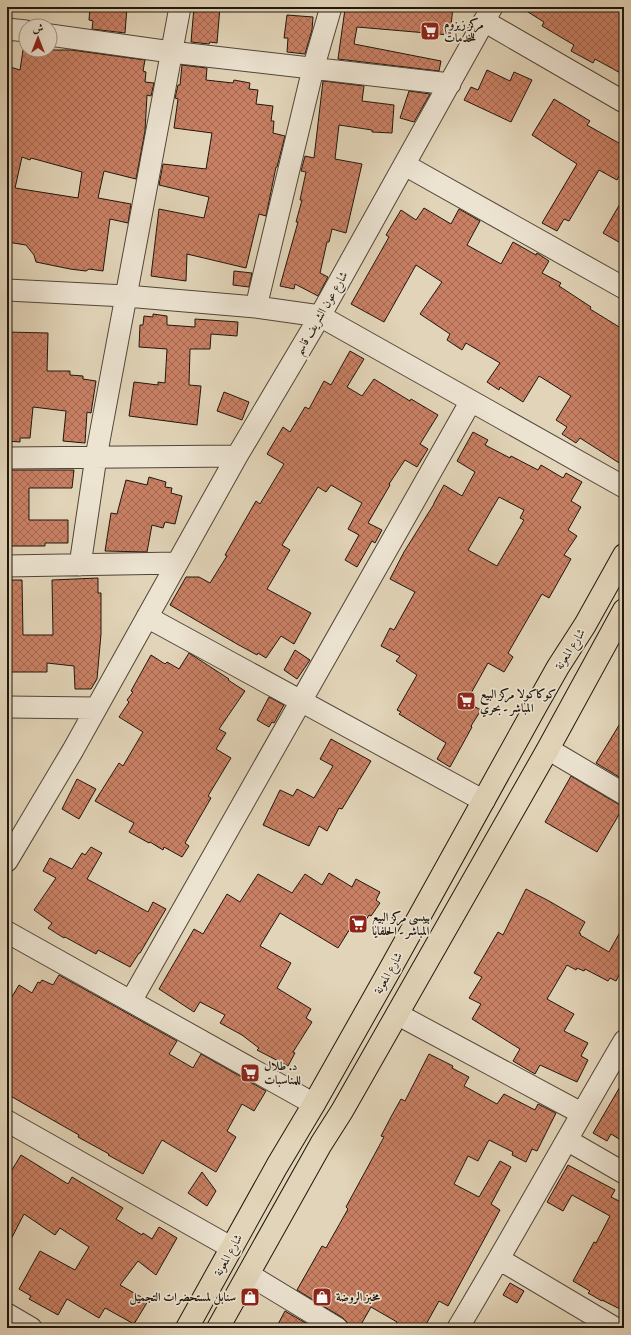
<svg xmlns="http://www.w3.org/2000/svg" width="631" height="1335" font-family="'Sorts Mill Goudy',Amiri,serif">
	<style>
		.building { fill: url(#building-cross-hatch); stroke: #1f170d; fill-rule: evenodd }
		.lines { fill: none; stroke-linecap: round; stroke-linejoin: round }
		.minor-casing { stroke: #504638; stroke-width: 23 }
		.trunk-casing { stroke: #1f170d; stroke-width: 24 }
		.minor { stroke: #ece3d1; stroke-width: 21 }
		.trunk { stroke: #e2d4b8; stroke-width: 22 }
		.labels { text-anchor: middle; stroke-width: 3.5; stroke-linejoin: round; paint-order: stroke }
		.poi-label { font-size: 12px; font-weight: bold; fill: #1f170d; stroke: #ece3d1; text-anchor: start }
		.street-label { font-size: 12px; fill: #1f170d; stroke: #ece3d1 }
	</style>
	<defs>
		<pattern id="building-cross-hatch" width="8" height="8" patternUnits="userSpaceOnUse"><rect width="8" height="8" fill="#c98064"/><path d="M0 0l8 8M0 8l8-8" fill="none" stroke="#a36851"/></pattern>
	</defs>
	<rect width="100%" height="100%" fill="#e2d4b8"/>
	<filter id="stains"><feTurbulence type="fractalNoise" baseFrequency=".005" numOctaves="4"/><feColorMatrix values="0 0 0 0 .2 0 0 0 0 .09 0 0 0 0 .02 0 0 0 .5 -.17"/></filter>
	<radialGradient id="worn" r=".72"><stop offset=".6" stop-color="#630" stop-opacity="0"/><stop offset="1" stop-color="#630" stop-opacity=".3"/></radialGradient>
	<path class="building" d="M90,7H127L125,33L92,29L93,21L89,20Z
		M194,7H220L217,43L210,42L209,44L191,42Z
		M350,7H453L450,35L357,27L354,44L441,61L439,71L338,59L345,9L349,10Z
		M520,7H615L624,12V75L595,59L593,63L571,51L574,45L542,26L544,22Z
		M287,15L313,17L312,30L305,54L287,52L288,38H284Z
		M23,50H71L145,60L143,71L146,72L145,82L154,83L151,96L147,95L145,131L136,179L104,171L98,198L131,204L128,223L110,219L103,271L89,269L86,271L70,269L36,262L34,255L26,245L7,242V66L20,70ZM22,157L30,160L31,158L82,172L78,198L15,188Z
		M182,65L207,68L206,80L233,83L234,80L250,83L249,89L258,90L256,104L273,106L271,121H274L273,133L285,136L277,167H276L266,216L259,214L246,268L187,254L186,281L151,276L159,209L204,218L209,197L159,185L163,164L206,169L212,133L174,128L178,99L175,98L178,85H180Z
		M487,70L510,81L514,72L532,80L511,122L464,100L471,87L478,90Z
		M323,81L364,86L362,101L394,105L392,133L372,132V130L339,125L335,159L362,164L346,233L332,229L329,242H327L320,273L328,277L318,296L295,284L294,289L280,286L298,222H296L302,200H300L306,172L301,171L305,156L314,158Z
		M409,91L430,94L414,122L400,118Z
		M554,99L590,121L587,125L624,146V167L617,180L599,170L569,221L564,219L557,231L542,223L577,164L532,135Z
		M624,197V245L603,233Z
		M424,208L451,224L459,209L480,221L467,245L501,264L513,242L536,255L537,253L549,261L542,273L561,283L559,286L591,307L590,309L624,330V466L580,438L576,443L562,434L567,427L556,420L571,396L539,376L523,402L500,387L499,390L487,382L500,363L466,343L462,350L447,340L450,334L420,314L442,282L416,265L384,322L351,304L389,237L386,235L401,210L416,220Z
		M234,271L252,273L249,287L233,285Z
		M153,314L167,316V325L195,327V319L238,322L237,336L211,334L210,349H190L189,385L201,386L197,425L129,416L134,382L158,385V382L165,383L167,349L139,347L140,325H143L144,316L153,317Z
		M7,332L48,333L47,371H70V375L83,376V379L96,381L91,413L87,412L85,443L63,441L66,411L33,407L30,438H20V442L7,441Z
		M350,351L364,359L347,387L362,396L374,379L410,401L411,399L438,415L420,444L428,449L417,467L405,460L389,484L390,485L368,523L382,530L375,543L372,541L357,567L345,560L359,535L348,529L362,503L331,485L326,492L318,487L282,545L290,550L267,589L311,613L294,644L281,636L266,658L258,653L257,655L237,644L170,605L186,577H199L210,583L227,556L225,555L256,501L260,504L284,464L267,454L283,427L290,432L305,407L309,409L324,381L331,385Z
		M224,392L249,402L242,420L217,411Z
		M473,432L488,440L485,445L510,458L511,456L538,470L541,465L563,478L566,473L582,482L571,501L581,507L568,530L577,536L564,555L571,559L549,598L542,594L508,653L513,657L504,672L488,663L466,702L481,710L471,726L472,727L450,767L437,759L446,743L399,714L401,712L397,710L417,675L396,661L400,656L381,646L390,628L394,630L415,592L390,579L404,552L434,504V503L444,485L462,496L475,472L457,461ZM499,497L524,510L520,518L524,520L497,566L468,550Z
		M7,470H74L72,488H29V520H68V543H45V546H7Z
		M149,477L166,482L165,487L172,488L171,493L182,496L175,524L165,522L163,528L152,525L147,552L105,551L111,513L117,514L126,480L147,485Z
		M98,578V593H101V634L97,679L91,689H75L74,666L47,663V672H7V580H22L23,635H53L52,580Z
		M295,650L310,660L297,679L284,670Z
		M189,653L229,679L228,680L245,691L219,729L226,733L216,749L231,758L208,796L211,798L185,843L189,846L182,857L164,847L163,850L150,842L149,843L129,832L134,823L95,801L119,763L123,766L143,732L119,717L129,702L127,700L133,692L131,691L151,655L165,664L167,662L179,669Z
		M269,697L284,705L274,723L272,722L269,727L257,720Z
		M624,717V780L596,763Z
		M331,739L371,761L342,809L339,808L327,831L319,826L309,846L263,825L280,790L293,796L297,789L314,798L333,766L320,759Z
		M571,776L618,804L624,806L597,852L545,822Z
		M77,779L96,789L79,819L62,809Z
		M91,847L102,853L87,879L148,912L153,902L166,909L140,953H139L130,967L98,950L96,954L65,937L64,938L48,928L52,923L34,910L56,878L43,871L50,858L72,869L82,853L85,855Z
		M329,873L352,887L356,879L380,892L376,900L380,903L371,916L369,915L366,920L358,916L338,948L280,913L260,946L291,963L277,988L311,1009L306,1018L312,1022L293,1052L295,1053L288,1066L257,1050L259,1048L242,1035L220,1023L225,1015L200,1002L194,1012L159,989L194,929L203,934L227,894L240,902L258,874L292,893L305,874L322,885Z
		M526,889L549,901L585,922L579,933L581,934L580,935L609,952L624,925V978L619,975L616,981L610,978L608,981L585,969L584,971L577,968L576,970L567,965L547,999L574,1014L564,1031L588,1043L581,1056L588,1060L577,1082L540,1065L535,1074L513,1061L520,1049L472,1019L481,1004L469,998L482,977L474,973L498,932L503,935Z
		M59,975L177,1041L169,1054L193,1068L201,1054L266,1091L254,1111L242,1104L227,1131L236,1137L216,1172L162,1140L143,1174L108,1155L109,1154L78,1137L79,1135L7,1094V1005L19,985L32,993L38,982L40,983L42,980L53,985Z
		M429,1054L453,1066L452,1068L469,1077L464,1086L497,1104L504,1094L535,1110L538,1104L556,1113L537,1151L532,1149L526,1162L512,1155L513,1152L489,1140L478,1161L468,1156L454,1184L479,1197L500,1161L511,1167L491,1204L500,1210L448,1306L439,1301L424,1328H393L397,1322L371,1307L359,1328H349L347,1322L343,1318L297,1290L322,1246L326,1248L348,1209L346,1207L384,1137L381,1136L392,1115L401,1099L405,1101Z
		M624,1080V1142L611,1134L607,1141L593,1133Z
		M21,1155L68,1184L72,1177L123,1208L116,1219L142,1235L143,1233L152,1239L159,1227L177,1238L156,1275L138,1261L120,1285L148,1301L134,1324L105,1308L99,1318L67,1299L58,1315L29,1299L31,1296L19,1289L40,1251L75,1270L89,1247L60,1228L55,1235L24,1214L7,1247V1178Z
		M568,1165L615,1190L611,1197L619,1201L624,1191V1311L602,1300V1301L588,1293L590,1291L573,1281L594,1242L596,1243L610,1216L572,1195L563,1211L547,1202Z
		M202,1172L216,1191L207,1206L188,1193Z
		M510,1283L524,1291L517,1303L503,1295Z
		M285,1311L314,1328H276Z"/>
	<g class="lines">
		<g class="minor-casing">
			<path id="minor" d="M484,21L624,102
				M7,29L26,31
				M50,35L171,52L450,84
				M405,165L624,288
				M7,290L126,296L256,307L320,316L624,487
				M256,307L313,69L331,7
				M7,458L237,456
				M80,565L96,457L180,7
				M7,566L176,563
				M147,617L484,801
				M7,707L95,708
				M548,749L624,794
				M7,861L73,750L237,456L320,316L492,7
				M7,932L314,1104
				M131,1001L471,401
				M397,1014L581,1113
				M7,1121L232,1248
				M567,1140L624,1173
				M499,1259L615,1328
				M248,1274L337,1328
				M7,1314L31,1328
				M458,1328C515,1233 568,1136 624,1041"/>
		</g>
		<g class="trunk-casing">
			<path id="trunk" d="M187,1328L277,1166L314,1104L388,973L536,706L558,667L585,625L624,555
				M218,1328L321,1144L342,1111L548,749L624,610"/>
		</g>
		<use href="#minor" class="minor"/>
		<use href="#trunk" class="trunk"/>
	</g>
	<defs>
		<g id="supermarket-square" transform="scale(1)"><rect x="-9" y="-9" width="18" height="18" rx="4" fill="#8f2418" stroke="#ece3d1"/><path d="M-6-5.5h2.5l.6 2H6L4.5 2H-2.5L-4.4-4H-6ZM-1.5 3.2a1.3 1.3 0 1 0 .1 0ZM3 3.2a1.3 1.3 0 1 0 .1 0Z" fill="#fff"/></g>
		<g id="shop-square" transform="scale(1)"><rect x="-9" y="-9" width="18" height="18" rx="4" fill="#8f2418" stroke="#ece3d1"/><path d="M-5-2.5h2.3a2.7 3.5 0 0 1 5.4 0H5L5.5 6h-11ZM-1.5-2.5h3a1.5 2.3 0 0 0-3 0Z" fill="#fff"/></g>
	</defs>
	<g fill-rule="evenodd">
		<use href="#supermarket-square" x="430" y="31"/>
		<use href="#supermarket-square" x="466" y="701"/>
		<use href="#supermarket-square" x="358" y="924"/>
		<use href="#supermarket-square" x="250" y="1073"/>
		<use href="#shop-square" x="250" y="1297"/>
		<use href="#shop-square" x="322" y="1297"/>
	</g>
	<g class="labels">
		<g class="poi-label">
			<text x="444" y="28">مركز زيزوم<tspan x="444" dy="14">للخدمات</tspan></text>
			<text x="480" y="698">كوكاكولا مركز البيع<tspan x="480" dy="14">المباشر - بحري</tspan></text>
			<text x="372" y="921">بيبسي مركز البيع<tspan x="372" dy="14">المباشر - الحلفايا</tspan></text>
			<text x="264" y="1070">د. طلال<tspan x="264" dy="14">للمناسبات</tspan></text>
			<text x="236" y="1301" text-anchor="end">سنابل لمستحضرات التجميل</text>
			<text x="336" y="1301">مخبز الروضة</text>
		</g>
		<g class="street-label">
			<text transform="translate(321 313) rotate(-60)" y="4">شارع عون الشريف قاسم</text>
			<text transform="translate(570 649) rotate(-58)" y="4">شارع المعونة</text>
			<text transform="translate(388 973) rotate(-61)" y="4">شارع المعونة</text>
			<text transform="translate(228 1255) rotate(-61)" y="4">شارع المعونة</text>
		</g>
	</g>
	<rect width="631" height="1335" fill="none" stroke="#e2d4b8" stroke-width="24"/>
	<rect x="8" y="8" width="615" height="1319" fill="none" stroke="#1f170d" stroke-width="2"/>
	<rect x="12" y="12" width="607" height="1311" fill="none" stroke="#1f170d"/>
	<g transform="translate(38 38)"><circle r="19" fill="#ece3d1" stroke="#9a9183"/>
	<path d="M0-3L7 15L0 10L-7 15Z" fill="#8f2418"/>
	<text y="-6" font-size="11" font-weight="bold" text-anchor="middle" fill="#1f170d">ش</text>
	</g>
	<rect width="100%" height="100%" filter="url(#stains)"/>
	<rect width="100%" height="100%" fill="url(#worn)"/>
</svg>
